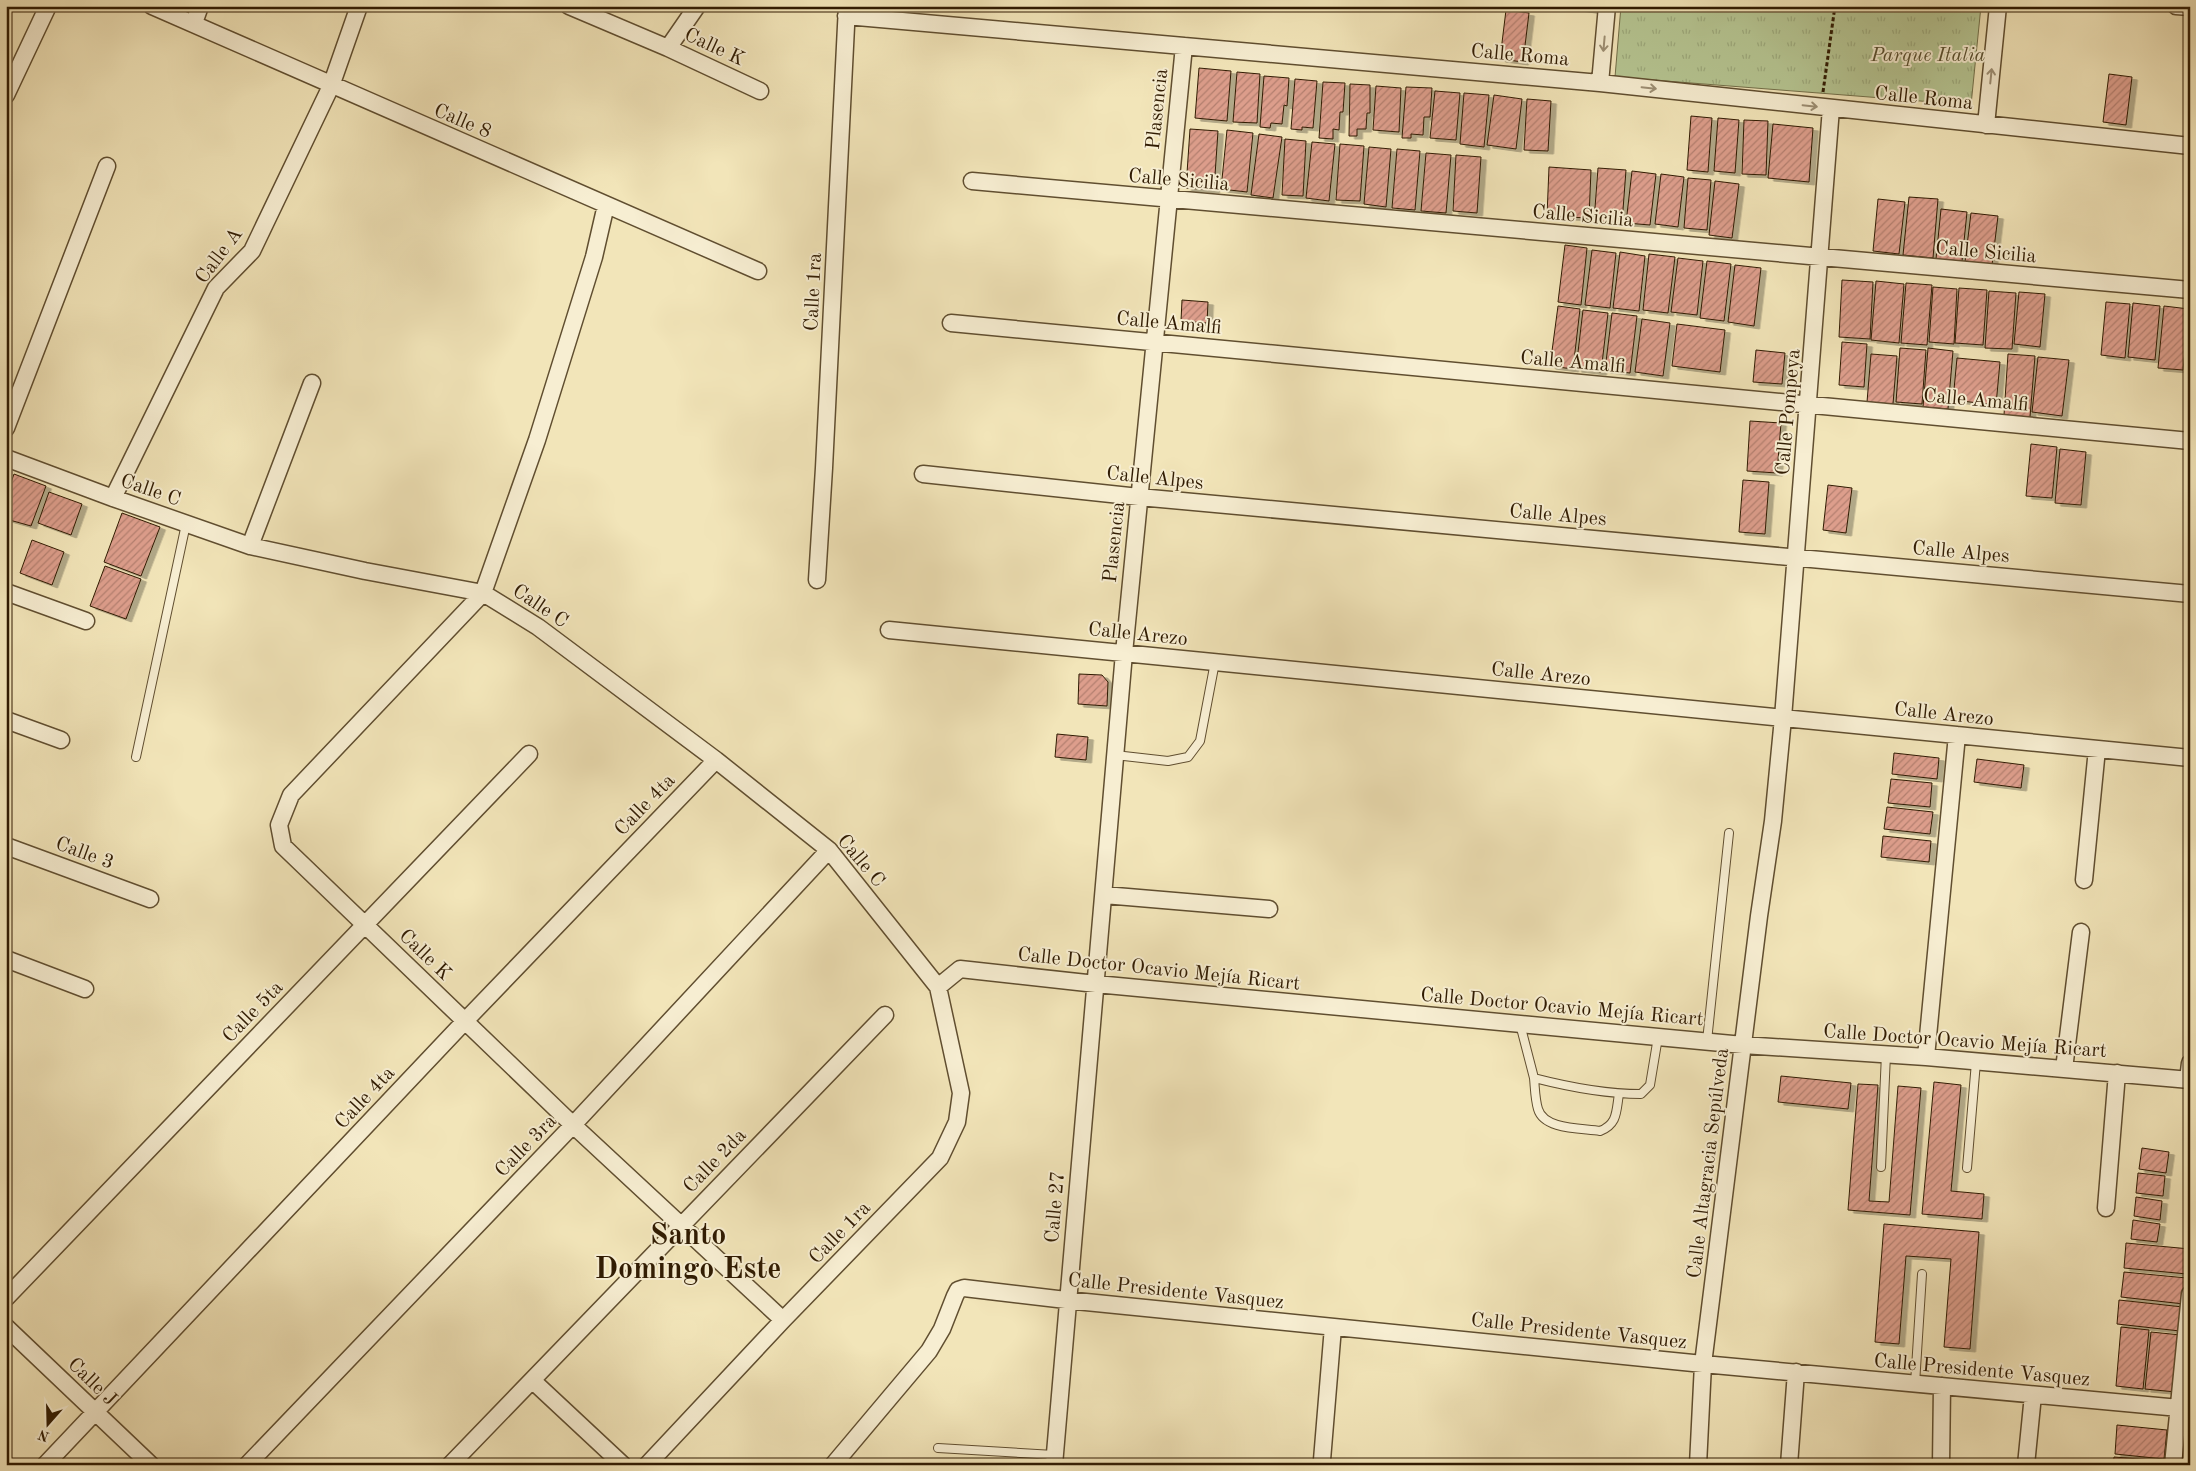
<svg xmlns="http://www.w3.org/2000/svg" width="2196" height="1471" font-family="'Old Standard TT',serif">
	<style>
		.grass { fill: url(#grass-tufts); stroke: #73704a }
		.building { fill: url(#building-hatch); stroke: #301b02; filter: url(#shadow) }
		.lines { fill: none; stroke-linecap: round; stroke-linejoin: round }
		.service-casing { stroke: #604e30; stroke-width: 10 }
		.minor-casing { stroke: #604e30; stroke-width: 19 }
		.path { stroke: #301b02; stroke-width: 3; stroke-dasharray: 4 2.5; stroke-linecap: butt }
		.service { stroke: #f7eed2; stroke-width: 8 }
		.minor { stroke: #f7eed2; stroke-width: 16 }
		.oneway { stroke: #9d8f74 }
		.labels { text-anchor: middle; stroke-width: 4; stroke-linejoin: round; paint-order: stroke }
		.street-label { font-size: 20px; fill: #301b02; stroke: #f7eed2 }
		.park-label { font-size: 20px; font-style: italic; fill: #584e2e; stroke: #f7eed2 }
		.town-label { font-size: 30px; font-weight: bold; fill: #301b02; stroke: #f7eed2 }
	</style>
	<defs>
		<pattern id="grass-tufts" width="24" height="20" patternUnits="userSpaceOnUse" patternTransform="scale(1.25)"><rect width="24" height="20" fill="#b6c693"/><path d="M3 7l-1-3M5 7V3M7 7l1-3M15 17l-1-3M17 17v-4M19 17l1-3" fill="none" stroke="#9daa7d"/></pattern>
		<pattern id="building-hatch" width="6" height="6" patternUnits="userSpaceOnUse" patternTransform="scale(1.25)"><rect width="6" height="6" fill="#dd9e8c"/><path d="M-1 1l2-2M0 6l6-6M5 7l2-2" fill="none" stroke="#b48070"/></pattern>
		<filter id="shadow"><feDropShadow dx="5.5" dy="3" stdDeviation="0" flood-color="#0004"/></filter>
	</defs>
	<rect width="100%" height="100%" fill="#f2e5b9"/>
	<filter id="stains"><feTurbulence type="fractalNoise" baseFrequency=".004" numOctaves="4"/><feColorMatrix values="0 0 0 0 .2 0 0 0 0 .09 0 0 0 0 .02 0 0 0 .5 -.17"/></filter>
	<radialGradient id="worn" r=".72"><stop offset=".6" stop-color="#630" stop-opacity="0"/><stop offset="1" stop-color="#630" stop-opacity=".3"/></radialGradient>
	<path class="grass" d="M1621,6H1981L1971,105L1615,77Z"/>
	<path class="building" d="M1562,6H1598L1597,11Z
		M1506,10L1529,13L1523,62L1500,59Z
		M1199,68L1231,71L1227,121L1195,118Z
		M1237,72L1260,74L1257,123L1233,122Z
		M2109,74L2132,77L2126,125L2103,122Z
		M1264,76L1289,78L1287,106L1284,105L1282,124L1271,123L1270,128L1260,127Z
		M1295,79L1317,81L1313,128L1302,127V130L1291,129Z
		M1323,82L1345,83L1343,112H1340L1339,130L1333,129V139L1319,138Z
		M1350,84L1370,85V113H1367L1366,129H1357V136H1349Z
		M1376,86L1401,88L1399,132L1373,130Z
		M1406,87L1432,88L1430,117H1424L1423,135L1411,134V138H1402Z
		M1435,91L1460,93L1456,140L1430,138Z
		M1464,93L1489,95L1484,147L1460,144Z
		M1494,95L1522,99L1516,149L1487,145Z
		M1527,99L1551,101L1548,151L1524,150Z
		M1691,116L1712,118L1708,172L1687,170Z
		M1718,118L1739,120L1735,173L1714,171Z
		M1744,120L1768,121L1766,175L1742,174Z
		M1773,124L1813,128L1809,182L1768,178Z
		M1190,129L1218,131L1214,190L1186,188Z
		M1227,130L1253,133L1247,192L1221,189Z
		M1259,134L1282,137L1273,198L1251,195Z
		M1285,139L1306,141L1303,196L1282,195Z
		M1312,142L1335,144L1329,201L1306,198Z
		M1340,144L1364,146L1360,201L1336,200Z
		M1369,147L1391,149L1386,207L1364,204Z
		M1397,149L1420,151L1415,210L1392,208Z
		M1426,153L1451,155L1446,213L1421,211Z
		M1456,155L1481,157L1477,213L1453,211Z
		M1549,167L1591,170L1589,218L1547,216Z
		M1598,168L1626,170L1622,223L1594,221Z
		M1632,171L1656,174L1650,225L1626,223Z
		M1661,174L1684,177L1678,227L1655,224Z
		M1688,178L1711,180L1707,230L1684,228Z
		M1715,181L1739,184L1732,238L1709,235Z
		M1909,197L1938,199L1933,258L1903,255Z
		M1878,199L1905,202L1899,254L1873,251Z
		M1941,209L1967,212L1962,261L1936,259Z
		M1971,213L1998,216L1992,265L1965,262Z
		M1565,245L1587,248L1581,305L1558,302Z
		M1592,250L1616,253L1610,308L1585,305Z
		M1620,252L1645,256L1639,311L1613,308Z
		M1649,254L1675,257L1668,313L1643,310Z
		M1678,258L1703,261L1697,315L1671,312Z
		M1707,261L1731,264L1724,321L1700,318Z
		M1735,265L1761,268L1754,326L1728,322Z
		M1842,280L1873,282L1870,339L1839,337Z
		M1876,281L1904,284L1899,343L1871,340Z
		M1906,283L1932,285L1927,345L1901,343Z
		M1933,287L1957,289L1954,344L1929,342Z
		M1959,288L1987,290L1983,345L1955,343Z
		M1989,291L2016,293L2012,349L1985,348Z
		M2019,292L2045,294L2040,347L2014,344Z
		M1182,300L1208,302L1207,323L1181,321Z
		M2106,302L2130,304L2125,358L2101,355Z
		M2133,303L2160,306L2155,360L2128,357Z
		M1558,306L1580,309L1573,369L1550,366Z
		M2164,306L2189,309L2183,370L2158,368Z
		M1583,310L1608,313L1601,372L1576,369Z
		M1612,313L1637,316L1630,373L1605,370Z
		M1642,319L1670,323L1663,376L1635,372Z
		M1677,324L1725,330L1720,372L1672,366Z
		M2190,338V367L2187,366Z
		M1842,342L1867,344L1864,387L1839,385Z
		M1900,348L1926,350L1922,404L1896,402Z
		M1928,348L1953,351L1948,409L1923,407Z
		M1756,350L1785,353L1782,384L1753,382Z
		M1871,354L1897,356L1893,404L1867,402Z
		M2008,354L2035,356L2030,417L2004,415Z
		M2038,357L2069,360L2062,416L2032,412Z
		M1957,358L2000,362L1996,405L1953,400Z
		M1750,421L1781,423L1777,473L1747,471Z
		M2031,444L2057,447L2052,498L2026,496Z
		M2060,449L2086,452L2081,505L2055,503Z
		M14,474L46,486L31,526L6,519V496Z
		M1743,480L1769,482L1765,534L1739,532Z
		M1828,485L1852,488L1846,533L1823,530Z
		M49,492L82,504L71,535L38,523Z
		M122,513L160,527L141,576L104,562Z
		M32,540L64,552L52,585L20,573Z
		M105,566L141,579L126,619L90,606Z
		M1079,674L1102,675L1108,682L1107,706L1078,704Z
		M1057,734L1088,737L1086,760L1055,757Z
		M1894,753L1939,758L1937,779L1892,774Z
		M1977,759L2024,765L2021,788L1974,782Z
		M1891,779L1932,783L1930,807L1888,803Z
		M1887,807L1933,812L1930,834L1884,829Z
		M1883,836L1931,841L1929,862L1881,857Z
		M1781,1076L1851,1083L1848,1109L1778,1102Z
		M1934,1082L1961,1085L1951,1191L1984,1194L1982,1219L1922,1214Z
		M1858,1084L1878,1085L1869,1201L1889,1202L1898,1086L1921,1088L1910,1215L1848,1210Z
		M2142,1148L2169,1152L2166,1173L2139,1169Z
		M2138,1173L2165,1176L2163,1196L2136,1193Z
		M2136,1197L2162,1201L2160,1220L2134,1216Z
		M2133,1220L2160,1224L2157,1242L2131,1239Z
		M1884,1224L1979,1232L1970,1349L1944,1347L1951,1259L1906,1256L1899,1344L1875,1342Z
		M2126,1243L2190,1249L2187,1274L2124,1268Z
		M2124,1272L2187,1278L2184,1304L2121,1297Z
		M2119,1300L2183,1307L2180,1331L2117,1324Z
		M2121,1327L2149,1330L2143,1389L2116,1386Z
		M2151,1332L2181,1335L2176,1392L2145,1389Z
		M2117,1425L2167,1430L2164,1459L2115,1454Z
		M2114,1457L2164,1461V1465H2113Z"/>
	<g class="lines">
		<g class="service-casing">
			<path id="service" d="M1115,755L1168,761L1188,757L1200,741L1215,662
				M136,757L186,524
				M1520,1024L1534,1078C1569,1087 1604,1094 1641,1094L1650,1085L1658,1037
				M1707,1041L1729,833
				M1534,1078C1535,1088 1535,1099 1538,1109C1544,1130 1582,1128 1600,1131C1618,1124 1616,1111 1619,1094
				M1881,1167L1886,1054
				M1967,1168L1976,1062
				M1915,1384L1922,1274
				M938,1448L1054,1455"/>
		</g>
		<g class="minor-casing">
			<path id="minor" d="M152,6L758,271
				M569,6L668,48L760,91
				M2176,6L2190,7
				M846,16L1600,83L2190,146
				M194,23L200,6
				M668,48L697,6
				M1600,83L1607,6
				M6,95L48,6
				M1986,125L1998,6
				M972,181L2190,290
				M606,205L594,257L537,440L483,593L291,795L279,825L283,846L573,1125L783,1320
				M951,323L2190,441
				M6,428L107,166
				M6,458L113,498L250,546L365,571L483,593L538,627L716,760L829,850L938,987L961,1093L957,1122L940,1158L783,1320L647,1465
				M923,474L1139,497L2190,594
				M113,498L216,288L252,251L331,86L359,6
				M250,546L312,383
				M817,580L824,468L847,6
				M6,592L86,621
				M889,630L2190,758
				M6,720L61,740
				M6,846L150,899
				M2084,880L2097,749
				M1104,895L1269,909
				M6,959L85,989
				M938,987L960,969L1096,984L1743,1045L1926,1057L2190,1080
				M1926,1057L1957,735
				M2064,1069L2081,932
				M2188,1080L2190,1063
				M2106,1208L2117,1073
				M6,1298L529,754
				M6,1327L151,1465
				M533,1381L623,1465
				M1322,1460L1333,1327
				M45,1465L465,1021L716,760
				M247,1465L573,1125L829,850
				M450,1465L885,1015
				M833,1465L929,1351L942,1329L955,1296L958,1290L964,1288L1066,1300L1703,1364L2190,1409
				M1054,1465L1124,653L1184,46
				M1698,1465L1703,1364L1759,916L1773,821L1783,718L1831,108
				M1789,1465L1796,1372
				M1941,1465L1942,1386
				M2026,1465L2033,1395
				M2173,1465L2190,1294"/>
		</g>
		<path class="path" d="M1823,92L1835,6"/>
		<use href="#service" class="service"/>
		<use href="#minor" class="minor"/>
	</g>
	<defs><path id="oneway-shaft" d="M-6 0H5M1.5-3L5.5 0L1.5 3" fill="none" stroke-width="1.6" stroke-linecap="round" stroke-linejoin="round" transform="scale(1.25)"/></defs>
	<g class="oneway">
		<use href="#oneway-shaft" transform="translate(1604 44) rotate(95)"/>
		<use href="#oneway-shaft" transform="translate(1991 76) rotate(-84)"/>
		<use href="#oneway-shaft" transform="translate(1649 88) rotate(6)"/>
		<use href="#oneway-shaft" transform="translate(1810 106) rotate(6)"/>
	</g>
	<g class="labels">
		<g class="street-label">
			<text transform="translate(715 46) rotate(25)" y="7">Calle K</text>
			<text transform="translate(1520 54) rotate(5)" y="7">Calle Roma</text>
			<text transform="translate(1924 97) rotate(6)" y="7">Calle Roma</text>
			<text transform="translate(1156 109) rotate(-84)" y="7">Plasencia</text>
			<text transform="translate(463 120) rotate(23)" y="7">Calle 8</text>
			<text transform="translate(1179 179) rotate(5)" y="7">Calle Sicilia</text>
			<text transform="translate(1583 215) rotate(5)" y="7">Calle Sicilia</text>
			<text transform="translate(1986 251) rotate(5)" y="7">Calle Sicilia</text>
			<text transform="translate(218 255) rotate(-53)" y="7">Calle A</text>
			<text transform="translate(812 292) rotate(-87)" y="7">Calle 1ra</text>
			<text transform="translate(1169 322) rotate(5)" y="7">Calle Amalfi</text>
			<text transform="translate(1573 361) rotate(5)" y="7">Calle Amalfi</text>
			<text transform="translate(1976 399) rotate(5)" y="7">Calle Amalfi</text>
			<text transform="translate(1787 412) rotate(-85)" y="7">Calle Pompeya</text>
			<text transform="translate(1155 477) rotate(6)" y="7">Calle Alpes</text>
			<text transform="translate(151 489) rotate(19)" y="7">Calle C</text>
			<text transform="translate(1558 514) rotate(5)" y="7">Calle Alpes</text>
			<text transform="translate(1113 542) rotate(-84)" y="7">Plasencia</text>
			<text transform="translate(1961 551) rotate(5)" y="7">Calle Alpes</text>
			<text transform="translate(541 605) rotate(34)" y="7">Calle C</text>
			<text transform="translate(1138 633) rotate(6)" y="7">Calle Arezo</text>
			<text transform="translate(1541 673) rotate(6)" y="7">Calle Arezo</text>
			<text transform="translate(1944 713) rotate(6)" y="7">Calle Arezo</text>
			<text transform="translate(644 804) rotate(-46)" y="7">Calle 4ta</text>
			<text transform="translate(85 852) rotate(20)" y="7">Calle 3</text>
			<text transform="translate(862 860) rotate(50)" y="7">Calle C</text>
			<text transform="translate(426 954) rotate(44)" y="7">Calle K</text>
			<text transform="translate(1159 968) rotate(6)" y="7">Calle Doctor Ocavio Mejía Ricart</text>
			<text transform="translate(1562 1006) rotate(5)" y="7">Calle Doctor Ocavio Mejía Ricart</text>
			<text transform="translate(252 1011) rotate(-46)" y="7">Calle 5ta</text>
			<text transform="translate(1965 1040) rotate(4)" y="7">Calle Doctor Ocavio Mejía Ricart</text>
			<text transform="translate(364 1097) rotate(-47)" y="7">Calle 4ta</text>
			<text transform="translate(525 1145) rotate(-46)" y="7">Calle 3ra</text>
			<text transform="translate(714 1160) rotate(-46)" y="7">Calle 2da</text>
			<text transform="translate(1707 1163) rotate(-83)" y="7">Calle Altagracia Sepúlveda</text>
			<text transform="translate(1054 1207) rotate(-85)" y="7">Calle 27</text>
			<text transform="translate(839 1232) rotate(-46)" y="7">Calle 1ra</text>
			<text transform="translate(1176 1290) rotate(6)" y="7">Calle Presidente Vasquez</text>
			<text transform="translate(1579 1330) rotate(6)" y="7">Calle Presidente Vasquez</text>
			<text transform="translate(1982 1369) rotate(5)" y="7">Calle Presidente Vasquez</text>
			<text transform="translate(93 1381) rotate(44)" y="7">Calle J</text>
		</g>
		<g class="park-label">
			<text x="1928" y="61">Parque Italia</text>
		</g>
		<g class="town-label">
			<text x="688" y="1244">Santo<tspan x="688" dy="34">Domingo Este</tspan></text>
		</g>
	</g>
	<rect width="2196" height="1471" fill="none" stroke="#f2e5b9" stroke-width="25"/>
	<rect x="8" y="8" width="2181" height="1456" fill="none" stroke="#301b02" stroke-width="2.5"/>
	<rect x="12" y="12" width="2171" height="1446" fill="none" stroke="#301b02"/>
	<g transform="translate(48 1424) rotate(200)" stroke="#f7eed2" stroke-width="4" paint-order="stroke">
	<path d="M0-4L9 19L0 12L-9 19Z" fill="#301b02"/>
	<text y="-8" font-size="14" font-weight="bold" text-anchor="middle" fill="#301b02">N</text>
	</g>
	<rect width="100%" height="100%" filter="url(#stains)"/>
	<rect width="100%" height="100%" fill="url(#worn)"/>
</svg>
